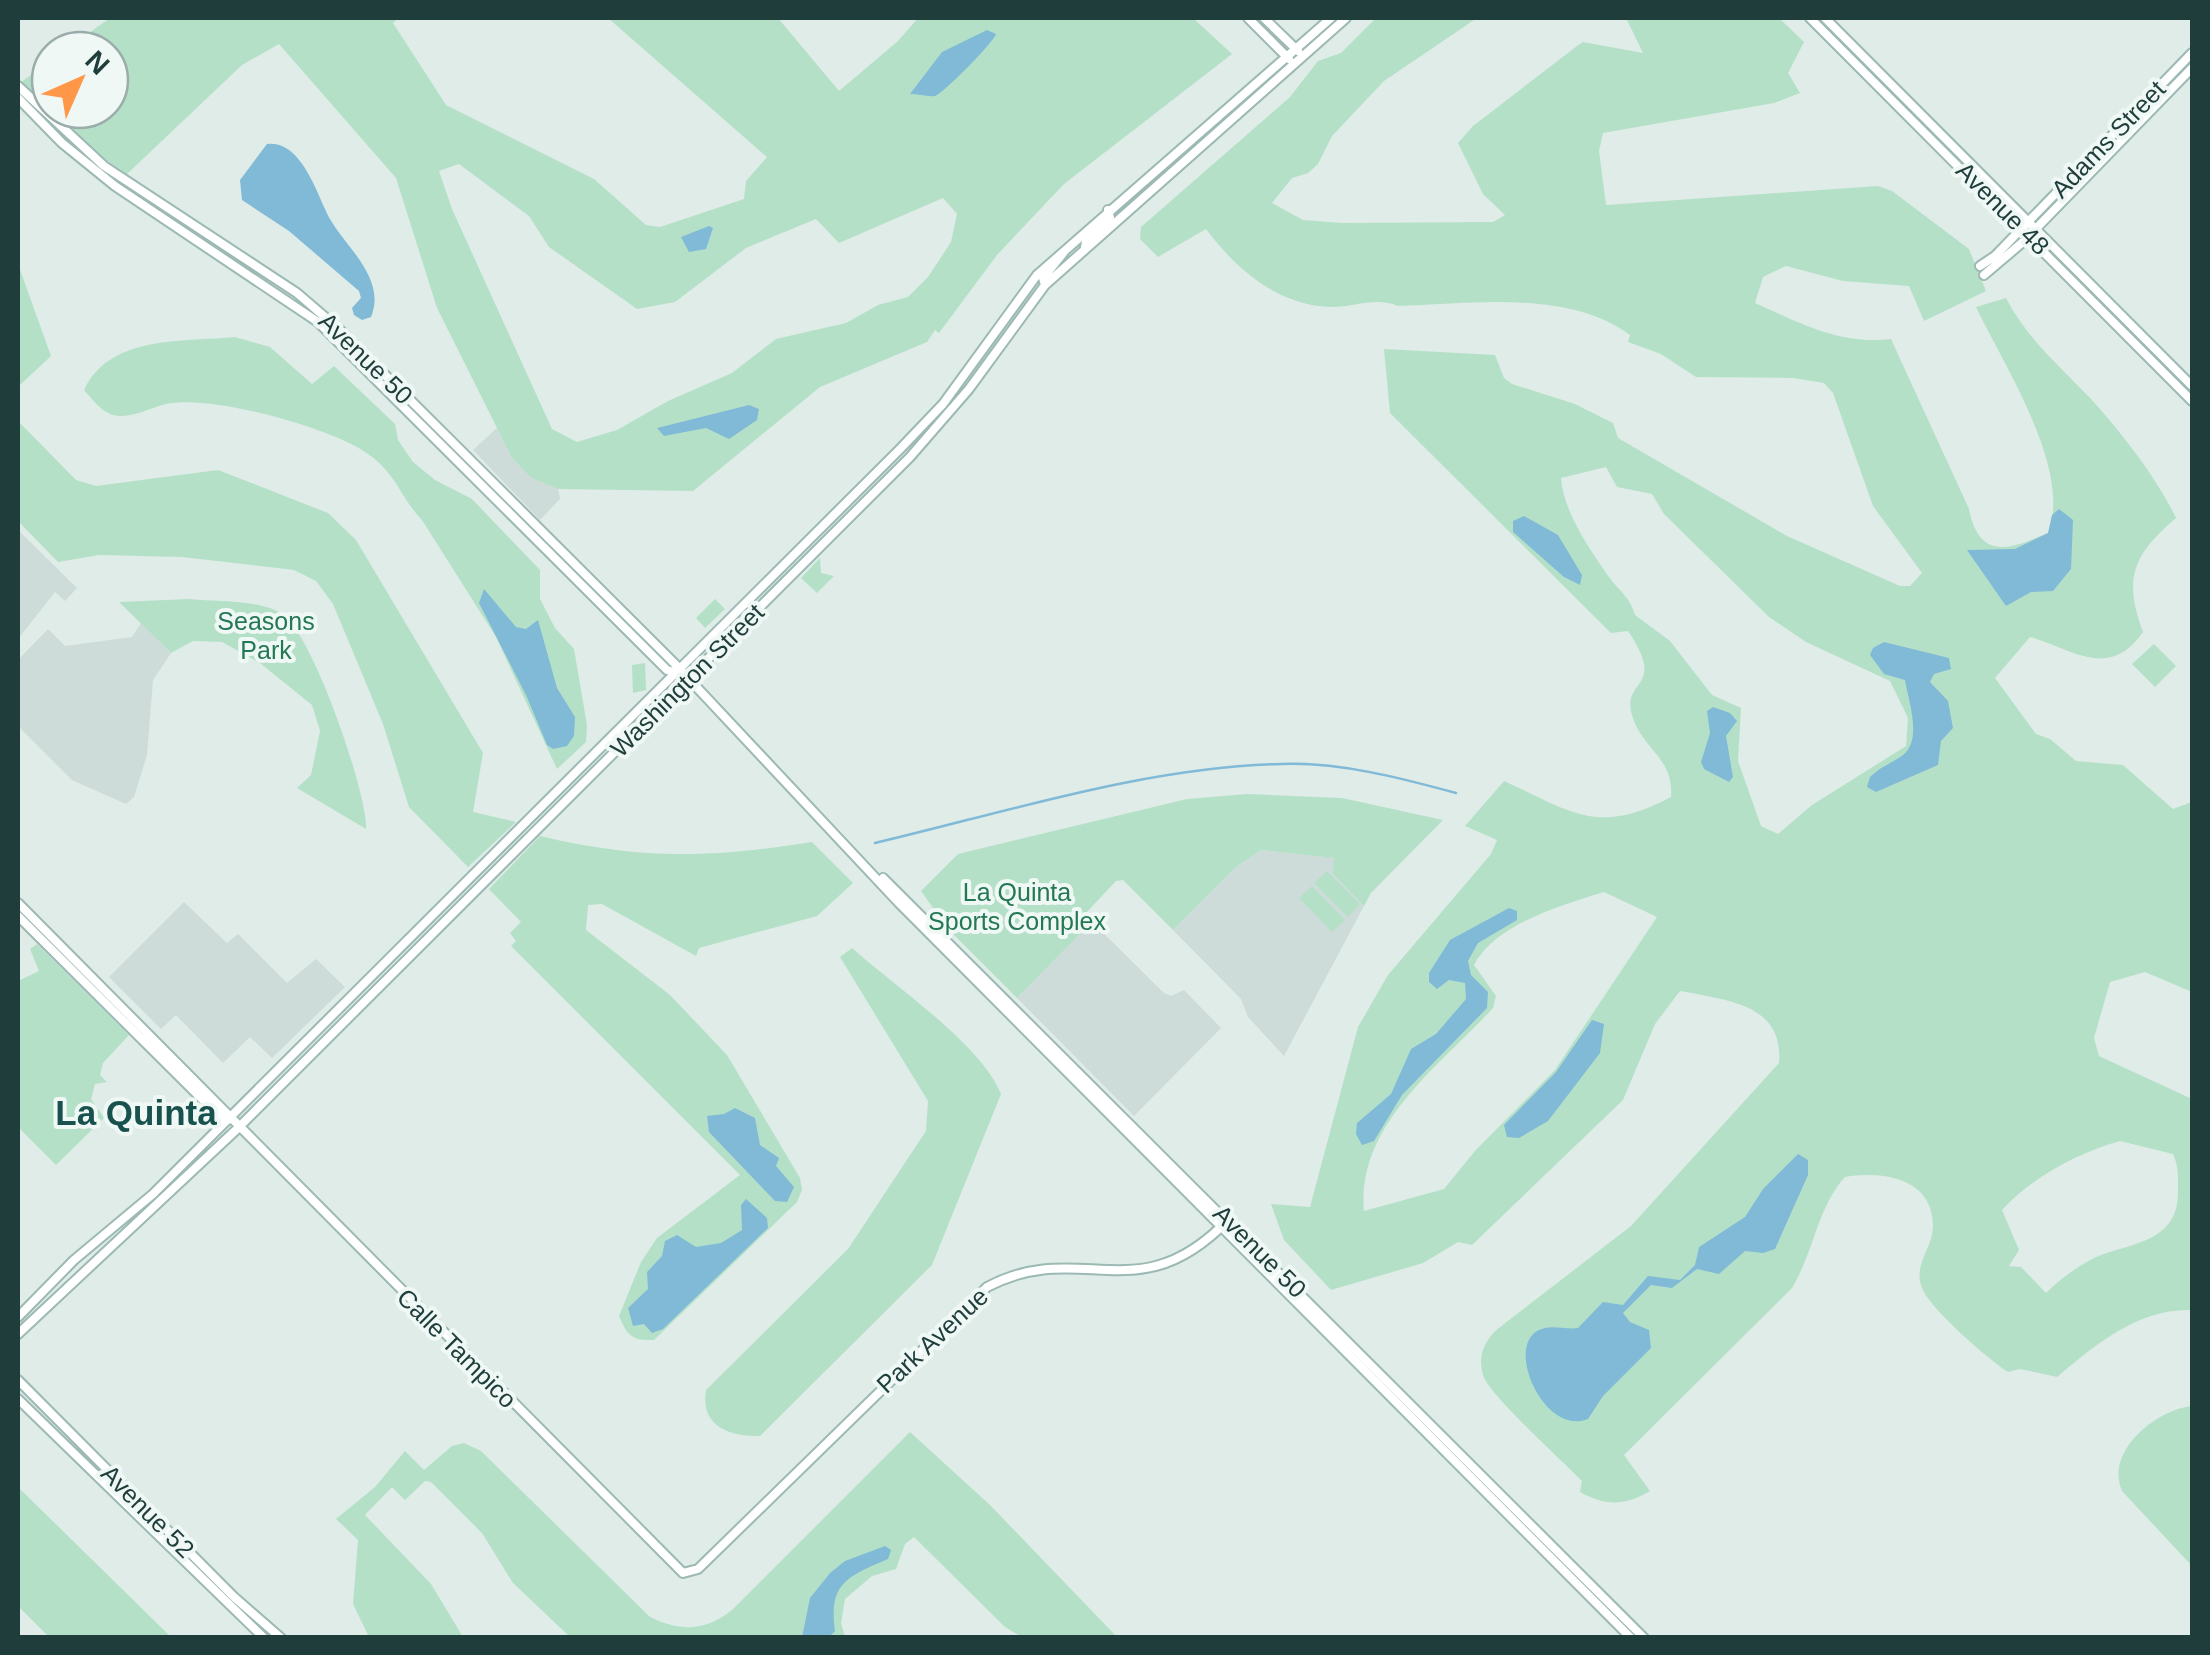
<svg xmlns="http://www.w3.org/2000/svg" width="2210" height="1655" font-family="Arial,sans-serif">
	<style>
		.built { fill: #cddcd8 }
		.green { fill: #b5e0c8; fill-rule: evenodd }
		.water { fill: #80bad7 }
		.lines { fill: none; stroke-linecap: round; stroke-linejoin: round }
		.stream { stroke: #80bad7; stroke-width: 2.5 }
		.secondary-casing { stroke: #9cb9b4; stroke-width: 12 }
		.secondary { stroke: #fff; stroke-width: 8 }
		.labels { text-anchor: middle; stroke-width: 8; stroke-linejoin: round; paint-order: stroke }
		.street-label { font-size: 25px; fill: #1e3d3b; stroke: #eff8f5 }
		.park-label { font-size: 25px; fill: #247854; stroke: #eff8f5 }
		.district-label { font-size: 35px; font-weight: bold; fill: #18514e; stroke: #eff8f5 }
	</style>
	<rect width="100%" height="100%" fill="#dfece8"/>
	<path class="built" d="M497,428L512,458L531,478L558,489L560,499L540,520L473,450Z
		M18,530L77,588L65,601L55,592L18,639Z
		M141,623L171,653L153,680L147,755L134,797L126,804L72,780L18,726V660L48,629L65,646L132,637Z
		M1261,850L1335,858L1333,874L1364,906L1284,1056L1248,1017L1241,999L1173,930L1236,867Z
		M184,902L227,943L238,934L287,983L316,959L345,987L272,1058L250,1037L223,1063L176,1015L161,1029L109,977Z
		M1092,922L1164,993L1171,996L1184,990L1221,1028L1134,1116L1017,998Z"/>
	<path class="green" d="M110,18H398L393,23L446,105L594,179L646,225L660,227L744,199L746,181L767,157L608,18H778L839,91L898,41L918,18H1193L1232,54L1064,184L997,255L939,333L935,330L927,342L820,387L693,491L558,489L531,478L512,458L437,308L396,178L279,44L242,65L127,174L90,149L20,83L50,61V110H110V50H65ZM459,164L529,216L549,247L637,309L675,302L746,248L816,219L839,243L943,198L957,214L951,242L928,277L908,297L878,305L846,323L776,339L732,373L668,401L617,430L577,442L552,429L452,209L439,171Z
		M1376,18H1477L1384,81L1332,136L1318,164L1308,173L1292,178L1272,203L1303,220L1342,223L1493,222L1505,215L1483,194L1458,143L1473,126L1577,46L1583,42L1643,53L1626,18H1779L1804,42L1788,73L1800,93L1774,103L1603,133L1599,151L1606,205L1878,186L1892,191L1969,249L1986,291L1924,321L1909,286L1843,281L1786,266L1763,277L1755,303C1800,323 1840,345 1891,339L1969,509C1980,564 2013,547 2048,533C2073,470 2003,364 1976,307L2006,298C2027,339 2060,366 2091,399C2121,432 2157,478 2176,518C2133,555 2123,578 2143,632C2109,681 2072,649 2030,637L1995,678L2036,734L2050,739L2076,761L2123,765L2173,809L2192,802V992L2145,972L2110,982L2094,1038L2099,1056L2192,1099V1310C2139,1308 2096,1344 2057,1377L2020,1369L2008,1372C1988,1359 1935,1313 1924,1292C1910,1266 1933,1250 1933,1226C1933,1177 1881,1171 1845,1177C1817,1208 1814,1252 1792,1288L1624,1455L1650,1491C1625,1506 1605,1506 1580,1492L1582,1481C1564,1462 1488,1394 1483,1375C1478,1356 1483,1345 1495,1331L1631,1226L1779,1063C1784,1003 1725,1000 1680,991L1655,1024L1623,1100L1472,1245L1458,1242L1423,1263L1331,1290L1284,1240L1271,1204L1310,1207L1358,1027L1388,975L1491,854L1497,840L1465,826L1504,781C1572,812 1598,836 1671,797C1674,757 1642,750 1632,715C1621,678 1668,690 1628,631L1611,633L1390,413L1384,349L1495,355L1504,378L1512,384L1575,404L1613,423L1618,438L1787,536L1900,586H1910L1922,573L1873,506L1833,393L1824,383L1793,378L1696,377L1661,354L1628,342L1630,335C1568,289 1471,304 1398,306C1374,296 1353,308 1329,307C1276,304 1236,269 1206,229L1158,257L1140,239L1141,227L1290,97L1318,61L1341,53ZM1606,467L1617,487L1652,494L1664,514L1769,617L1806,642L1890,681L1908,718L1906,746L1812,805L1778,834L1761,826L1738,761L1741,708L1712,695L1670,641L1635,615C1630,597 1620,592 1609,577C1590,550 1563,511 1561,478ZM1604,892L1657,917L1555,1070L1475,1151L1444,1189L1364,1211C1356,1124 1442,1064 1493,1008L1496,996L1474,965C1495,924 1562,905 1604,892ZM2120,1141L2173,1154C2179,1167 2178,1179 2178,1192C2178,1238 2140,1242 2104,1254C2084,1261 2061,1278 2046,1293L2021,1267L2009,1266L2019,1250L2002,1210C2031,1178 2079,1152 2120,1141Z
		M18,264L51,356L20,385L18,421L76,480L96,486L218,470L328,513L356,540L483,753L473,812L516,822L468,867L409,807L383,724L333,604L316,581L294,570L182,557L99,555L58,562L18,521Z
		M235,337L270,347L312,384L334,366L395,424L398,440L413,462L435,480L472,499L540,570V599L555,628L574,649L587,725L586,742L557,769L496,637L422,520C396,492 397,470 357,447C317,425 217,397 172,403C155,405 136,417 120,416C104,416 93,400 84,390C110,335 182,342 235,337Z
		M820,558L821,573L834,576L817,593L801,578Z
		M190,599C217,602 259,599 282,614C312,632 368,794 366,829L297,788L311,775L320,731L312,705L260,663L222,642L193,641L171,653L119,602Z
		M715,599L725,609L705,628L696,618Z
		M2154,644L2176,666L2155,687L2132,664Z
		M645,663L646,690L633,693L632,665Z
		M1247,794L1342,798L1443,820L1371,893L1364,906L1333,874L1334,858L1261,850L1236,867L1173,930L1123,880L1116,881L1085,914L1092,922L1017,998L948,929L921,891L958,854L1187,799Z
		M540,836C642,860 709,858 812,842L853,883L817,916L699,948L696,956L602,904L588,905L586,930L670,995L727,1055L800,1178L802,1190L797,1202L654,1340C633,1341 627,1336 619,1316L641,1262L657,1238L740,1175L511,946L516,941L510,933L521,922L489,889Z
		M1327,871L1360,904L1348,917L1314,883Z
		M1312,886L1345,920L1332,932L1299,898Z
		M37,944L129,1035L103,1063L100,1075L107,1082L95,1084L91,1099L104,1118L56,1165L18,1127V981L39,971L30,949Z
		M852,948C893,985 981,1044 1001,1094L932,1265L760,1436C729,1437 700,1426 706,1390L848,1249L926,1131L928,1101L840,957Z
		M2192,1406V1566L2122,1491C2105,1452 2155,1410 2192,1406Z
		M910,1432L990,1505L1117,1637H1022L1005,1627L914,1537L905,1544L896,1569L872,1576L845,1599L841,1623L845,1637H570L513,1583L482,1533L431,1482L425,1481L405,1500L392,1487L365,1515L431,1584L463,1637H369L353,1604L358,1540L336,1519L375,1487L405,1451L424,1470L452,1446L464,1443L481,1451L650,1617C681,1632 706,1631 732,1610Z
		M18,1488L21,1490L171,1637H49L18,1606Z"/>
	<path class="water" d="M987,30L996,34C994,42 943,94 935,96C928,97 918,94 910,94L942,52Z
		M267,144C302,140 317,195 330,219C345,246 387,279 371,317L362,320L354,315L352,308L361,298L359,291L289,231L242,200L240,180Z
		M709,226L713,228L706,249L689,252L681,237Z
		M749,405L759,409L757,420L729,439L706,428L664,436L657,428Z
		M2059,509L2073,520L2071,569L2053,591L2031,592L2006,606L1967,550L2015,549L2048,533L2052,515Z
		M1524,516L1558,535L1582,575L1580,585L1564,577L1513,532V521Z
		M484,589L516,627L526,629L538,620L557,688L575,717L574,736L567,746L553,749L547,745L526,695L479,603Z
		M1884,642L1949,658L1951,669L1934,674L1930,682L1948,701L1953,728L1941,741L1938,765L1876,792L1867,787L1870,777C1880,767 1892,763 1903,755C1923,739 1908,700 1905,680L1884,674L1870,655L1873,648Z
		M1713,707L1730,713L1737,721L1726,736L1733,777L1729,782L1704,769L1701,762L1710,733L1707,711Z
		M1509,908L1517,911V920L1478,943L1468,961L1471,975L1488,992L1487,1008L1402,1095L1374,1141L1362,1145L1356,1134L1357,1123L1391,1094L1411,1049L1436,1034L1466,999L1465,983L1449,980L1437,989L1429,982V973L1450,940Z
		M1592,1020L1604,1024L1600,1053L1548,1121L1519,1138L1507,1137L1504,1125L1556,1072Z
		M735,1108L755,1118L760,1145L779,1158L776,1166L794,1187L787,1202L775,1201L709,1132L707,1116L724,1114Z
		M1798,1154L1808,1160V1175L1775,1249L1763,1253L1745,1251L1719,1274L1697,1269L1672,1288L1651,1285L1623,1313L1630,1322L1649,1330L1651,1348L1603,1396L1588,1419C1544,1437 1504,1346 1539,1330C1552,1324 1564,1330 1578,1328L1603,1302L1623,1305L1648,1276L1680,1280L1695,1265L1699,1247L1745,1217L1763,1189Z
		M746,1199L767,1218L768,1228L663,1329L652,1333L644,1324L633,1326L628,1308L648,1289L647,1272L662,1256L665,1241L677,1235L696,1247L721,1243L742,1230L741,1205Z
		M885,1546L891,1550L888,1559C848,1576 828,1583 835,1631L829,1637H802L810,1598L830,1573L845,1561Z"/>
	<g class="lines">
		<path class="stream" d="M875,843C1007,812 1145,767 1282,764C1340,762 1401,778 1456,793"/>
		<g class="secondary-casing">
			<path id="secondary" d="M1248,18L1289,59
				M1264,18L1298,51
				M1810,18L2192,401
				M1825,18L2192,386
				M18,86L104,166L297,293L340,330L674,663L899,903L1631,1638
				M18,98L62,143L115,186L318,322L667,670L678,673
				M2128,134L2127,128L2145,109L2146,100
				M1085,247L1087,237L1110,218L1108,210
				M1980,266L1995,256L2192,53
				M1984,275L2024,241L2192,68
				M1045,285L1043,278L1064,252
				M883,878L1644,1638
				M18,903L683,1573L698,1569L987,1287C1082,1237 1137,1314 1228,1220
				M18,916L218,1115L228,1120
				M18,1317L74,1260L153,1194L901,448L943,404L1037,275L1331,18
				M18,1334L237,1129L910,457L969,389L1045,285L1346,18
				M18,1380L234,1597L281,1638
				M18,1399L264,1638"/>
		</g>
		<use href="#secondary" class="secondary"/>
	</g>
	<g class="labels">
		<g class="street-label">
			<text transform="translate(2108 139) rotate(-46)" y="9">Adams Street</text>
			<text transform="translate(2003 208) rotate(45)" y="9">Avenue 48</text>
			<text transform="translate(366 358) rotate(44)" y="9">Avenue 50</text>
			<text transform="translate(687 680) rotate(-45)" y="9">Washington Street</text>
			<text transform="translate(1260 1251) rotate(45)" y="9">Avenue 50</text>
			<text transform="translate(932 1340) rotate(-43)" y="9">Park Avenue</text>
			<text transform="translate(457 1348) rotate(45)" y="9">Calle Tampico</text>
			<text transform="translate(148 1511) rotate(45)" y="9">Avenue 52</text>
		</g>
		<g class="park-label">
			<text x="266" y="630">Seasons<tspan x="266" dy="29">Park</tspan></text>
			<text x="1017" y="901">La Quinta<tspan x="1017" dy="29">Sports Complex</tspan></text>
		</g>
		<g class="district-label">
			<text x="136" y="1125">La Quinta</text>
		</g>
	</g>
	<rect width="2210" height="1655" fill="none" stroke="#1e3d3b" stroke-width="40"/>
	<g transform="translate(80 80) rotate(45)"><circle r="48" fill="#eff8f5" stroke="#9badab" stroke-width="2.5"/>
	<path d="M0-8L18 38L0 25L-18 38Z" fill="#ff9749"/>
	<text y="-15" font-size="28" font-weight="bold" text-anchor="middle" fill="#1e3d3b">N</text>
	</g>
</svg>
